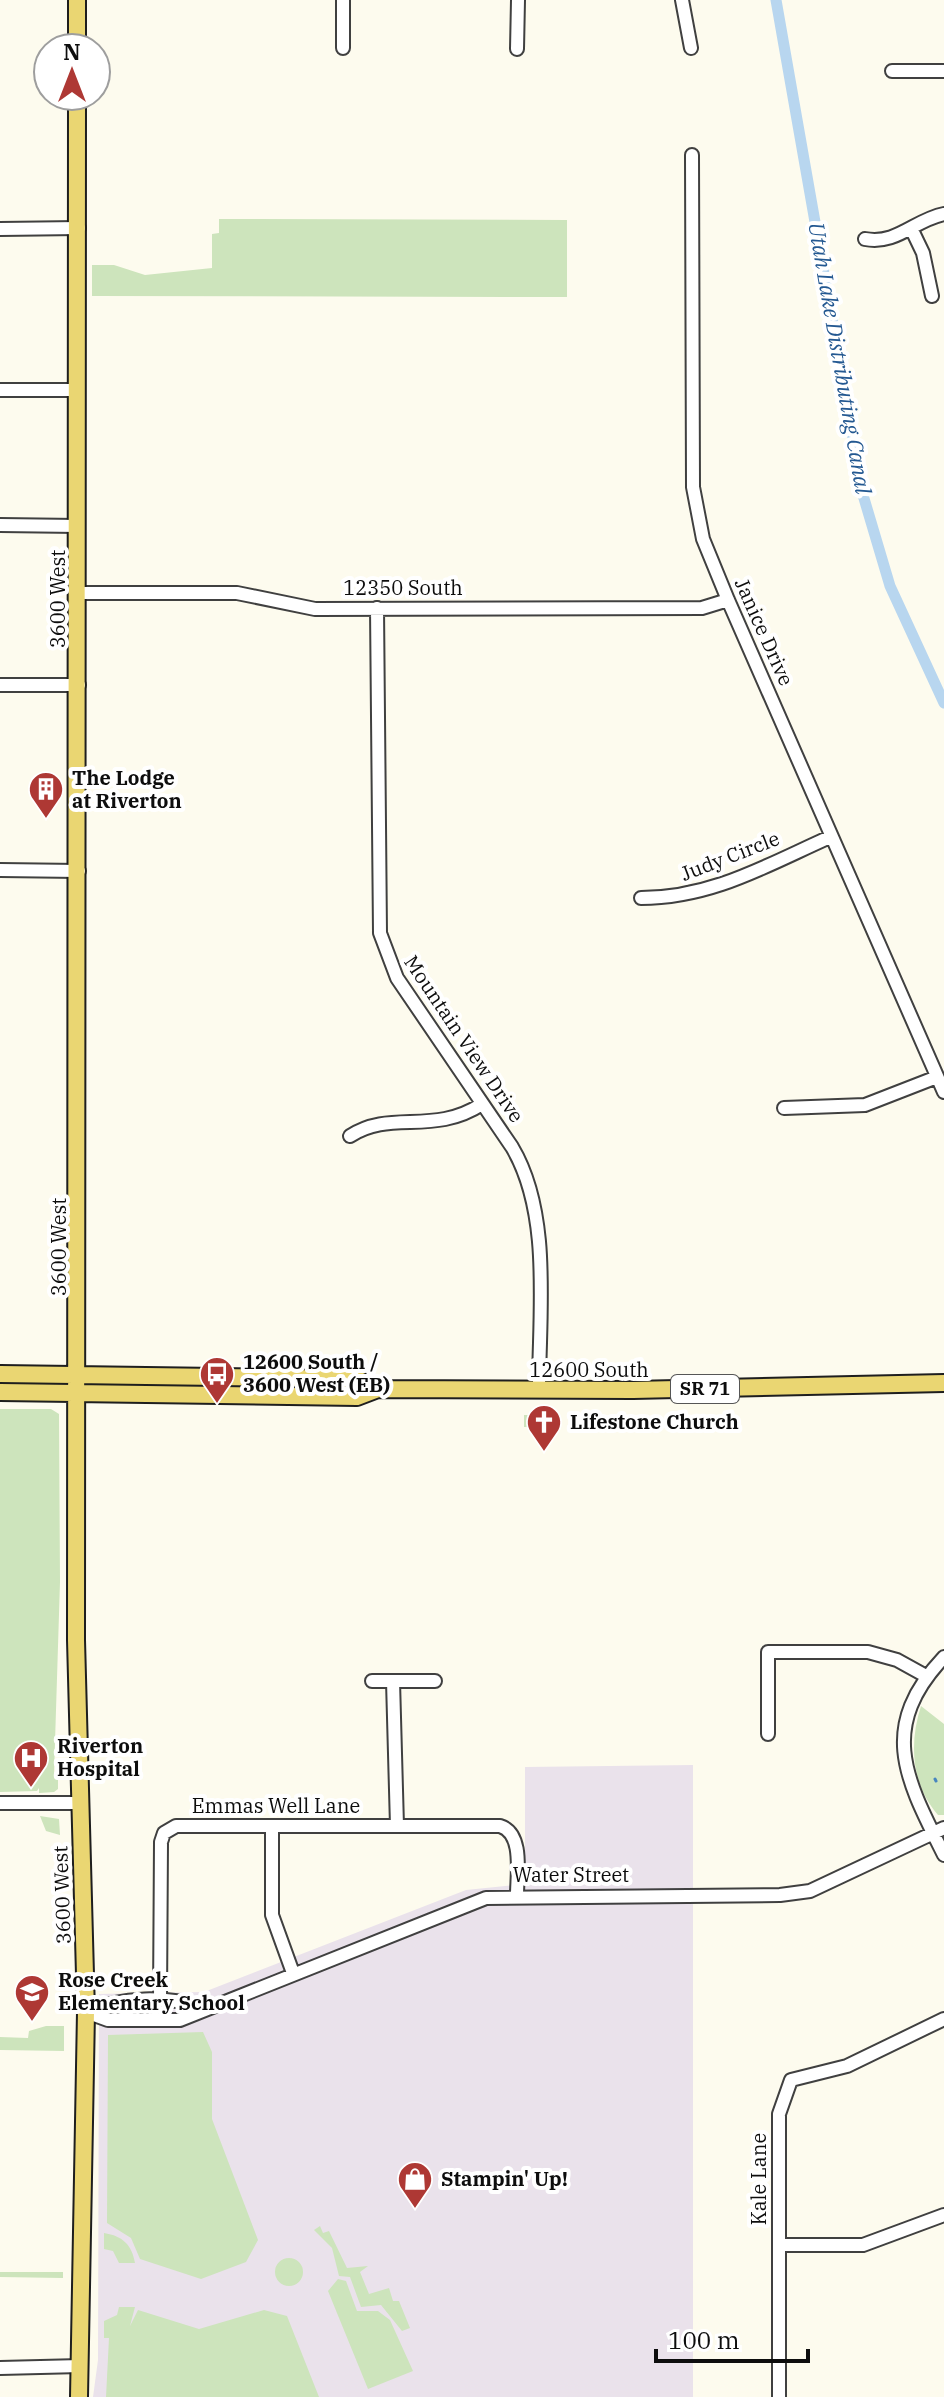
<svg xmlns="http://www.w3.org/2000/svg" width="944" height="2397" font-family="'IBM Plex Serif',serif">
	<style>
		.industrial { fill: #eae2eb }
		.green { fill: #cde4bc }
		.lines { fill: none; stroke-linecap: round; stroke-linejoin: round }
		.stream { stroke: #4785bf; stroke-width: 3 }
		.canal { stroke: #b8d6ef; stroke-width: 11 }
		.minor-casing { stroke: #404040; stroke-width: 16 }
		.major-casing { stroke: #1e1e1e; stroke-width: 20 }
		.minor { stroke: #fff; stroke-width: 12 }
		.major { stroke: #ead672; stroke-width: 16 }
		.labels { text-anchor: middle; stroke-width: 8; stroke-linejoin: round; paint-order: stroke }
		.shield { fill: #fff; stroke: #565656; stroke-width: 2 }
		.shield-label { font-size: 18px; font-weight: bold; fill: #0d0d0d }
		.street-label { font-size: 20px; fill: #0d0d0d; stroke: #fff }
		.poi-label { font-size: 20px; font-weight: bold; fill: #0d0d0d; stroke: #fff; text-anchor: start }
		.water-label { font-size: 22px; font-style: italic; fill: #235891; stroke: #fff }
	</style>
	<rect width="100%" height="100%" fill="#fdfbee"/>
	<path class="industrial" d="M693,1765V2397H93L98,2360L99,1994L204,1992L466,1890L525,1884V1767Z"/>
	<path class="green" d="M219,219L567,220V297L92,296V265H114L145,275L212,268V234L219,233Z
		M0,1409H51L59,1414L60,1582L54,1774H58V1789L54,1792L39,1793V1788L37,1791L0,1792Z
		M524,1415H559V1426L524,1427Z
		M921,1706L944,1724V1815H938C911,1784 909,1743 921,1706Z
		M40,1816L59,1819L60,1835L46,1831Z
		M46,2026H64V2051L0,2050V2037L28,2038L29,2031Z
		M203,2032L212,2052V2119L258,2240L246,2262L201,2279L140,2259L131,2238L107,2223L108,2035Z
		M320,2226L323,2233L329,2231L347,2268L368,2266L360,2272L369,2294L389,2288L393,2301H399L410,2328L402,2331L381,2305L361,2307L350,2277L339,2276L332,2248L314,2230Z
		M104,2233C123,2236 132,2245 135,2263H119L113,2251L104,2249Z
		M275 2272a14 14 0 1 1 28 0a14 14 0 1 1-28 0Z
		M0,2272H63V2278L0,2277Z
		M338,2279L346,2281L357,2311H378L390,2320L413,2371L368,2389L328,2291Z
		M119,2307H135L130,2326L138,2310L199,2329L264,2310L287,2316L319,2397H106L109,2338H104V2321L117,2315Z"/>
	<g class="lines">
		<path class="stream" d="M935,1779L936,1781"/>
		<path class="canal" d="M776,0L863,495L890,586L944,703"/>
		<g class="minor-casing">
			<path id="minor" d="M343,0V48
				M682,0L691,48
				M517,49L518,0
				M892,71H944
				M692,155L693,487L703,539L728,600L944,1092
				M911,228L923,253L932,296
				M0,229L79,228
				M865,239C897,245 914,220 944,214
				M0,390H77
				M0,525L78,526
				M79,593H237L315,609L702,608L728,600
				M377,608L380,933L397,978L512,1147C552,1214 539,1313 539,1390
				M0,685H79
				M0,870L79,871
				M641,898C712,898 767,865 830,837
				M784,1108L865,1105L937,1077
				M350,1136C391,1109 433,1136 482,1104
				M944,1657C877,1728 906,1779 944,1855
				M372,1681H435
				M393,1681L397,1826
				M768,1734V1652H868L897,1660L926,1676
				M0,1803H79
				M272,1826V1915L293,1973
				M160,2000L161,1842L164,1833L176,1826H500C524,1833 517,1874 517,1895
				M86,2012L108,2020H180L486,1898L780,1895L810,1891L944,1828
				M86,2012C123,1996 165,1996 204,2007
				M779,2245H863L944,2215
				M0,2368L81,2366
				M779,2397V2114L791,2080L847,2066L944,2019"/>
		</g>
		<g class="major-casing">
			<path id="major" d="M77,0V48
				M77,96L76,1640L86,2012L79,2397
				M0,1374L357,1379L378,1389
				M0,1392L357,1397L378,1389L633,1390L944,1383"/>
		</g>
		<use href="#minor" class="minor"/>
		<use href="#major" class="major"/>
	</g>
	<defs>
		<g id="building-pin" transform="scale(1.8)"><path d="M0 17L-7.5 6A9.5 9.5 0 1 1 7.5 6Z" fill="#ae3834" stroke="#fff"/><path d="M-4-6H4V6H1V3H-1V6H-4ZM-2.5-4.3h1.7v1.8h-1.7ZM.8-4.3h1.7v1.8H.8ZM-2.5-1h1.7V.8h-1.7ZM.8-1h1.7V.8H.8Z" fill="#fff"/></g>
		<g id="bus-pin" transform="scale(1.8)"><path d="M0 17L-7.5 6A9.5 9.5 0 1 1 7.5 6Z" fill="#ae3834" stroke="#fff"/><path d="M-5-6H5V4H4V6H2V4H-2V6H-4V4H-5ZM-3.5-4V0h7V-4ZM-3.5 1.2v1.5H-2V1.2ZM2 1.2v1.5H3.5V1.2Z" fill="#fff"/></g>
		<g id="church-pin" transform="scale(1.8)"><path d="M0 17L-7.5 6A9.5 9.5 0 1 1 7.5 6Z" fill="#ae3834" stroke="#fff"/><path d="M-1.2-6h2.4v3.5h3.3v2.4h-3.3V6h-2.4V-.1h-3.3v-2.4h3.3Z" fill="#fff"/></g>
		<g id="hospital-pin" transform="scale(1.8)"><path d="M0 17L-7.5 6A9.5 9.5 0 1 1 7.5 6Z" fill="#ae3834" stroke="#fff"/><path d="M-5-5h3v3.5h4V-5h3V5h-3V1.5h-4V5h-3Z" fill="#fff"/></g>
		<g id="school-pin" transform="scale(1.8)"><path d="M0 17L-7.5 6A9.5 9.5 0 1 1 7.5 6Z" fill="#ae3834" stroke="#fff"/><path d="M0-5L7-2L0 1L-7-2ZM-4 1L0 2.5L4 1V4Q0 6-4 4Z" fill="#fff"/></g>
		<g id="shop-pin" transform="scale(1.8)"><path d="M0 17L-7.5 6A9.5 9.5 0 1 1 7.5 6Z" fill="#ae3834" stroke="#fff"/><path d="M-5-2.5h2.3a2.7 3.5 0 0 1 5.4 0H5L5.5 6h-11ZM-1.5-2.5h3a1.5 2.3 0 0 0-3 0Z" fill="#fff"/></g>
	</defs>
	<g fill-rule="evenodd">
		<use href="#building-pin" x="46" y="789"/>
		<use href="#bus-pin" x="217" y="1374"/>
		<use href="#church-pin" x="544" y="1422"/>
		<use href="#hospital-pin" x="31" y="1758"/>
		<use href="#school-pin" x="32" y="1992"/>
		<use href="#shop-pin" x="415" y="2179"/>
	</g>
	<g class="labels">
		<rect class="shield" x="671" y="1375" width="68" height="28" rx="6"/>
		<g class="shield-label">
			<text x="705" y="1395">SR 71</text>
		</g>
		<g class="street-label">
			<text x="403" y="595">12350 South</text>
			<text transform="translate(58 599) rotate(-90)" y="7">3600 West</text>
			<text transform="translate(764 632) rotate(66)" y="7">Janice Drive</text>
			<text transform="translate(730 856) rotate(-21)" y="7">Judy Circle</text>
			<text transform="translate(464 1039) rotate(56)" y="7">Mountain View Drive</text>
			<text transform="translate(59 1247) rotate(-90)" y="7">3600 West</text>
			<text x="589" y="1377">12600 South</text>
			<text x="276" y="1813">Emmas Well Lane</text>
			<text x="571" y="1882">Water Street</text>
			<text transform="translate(62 1895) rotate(-92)" y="7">3600 West</text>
			<text transform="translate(759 2179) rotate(-90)" y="7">Kale Lane</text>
		</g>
		<g class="poi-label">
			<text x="72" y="785">The Lodge<tspan x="72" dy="23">at Riverton</tspan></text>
			<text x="243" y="1369">12600 South /<tspan x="243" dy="23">3600 West (EB)</tspan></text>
			<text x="570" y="1429">Lifestone Church</text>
			<text x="57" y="1753">Riverton<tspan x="57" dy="23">Hospital</tspan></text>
			<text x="58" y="1987">Rose Creek<tspan x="58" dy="23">Elementary School</tspan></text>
			<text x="441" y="2186">Stampin' Up!</text>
		</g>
		<g class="water-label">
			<text transform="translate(840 358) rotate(80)" y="8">Utah Lake Distributing Canal</text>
		</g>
	</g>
	<g transform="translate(72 72)"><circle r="38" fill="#ffffff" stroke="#9e9e9e" stroke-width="2"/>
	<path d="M0-6L14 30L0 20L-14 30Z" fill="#ae3834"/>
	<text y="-12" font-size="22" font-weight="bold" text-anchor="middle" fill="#0d0d0d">N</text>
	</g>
	<path d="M656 2349v12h152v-12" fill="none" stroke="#0d0d0d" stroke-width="4"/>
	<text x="668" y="2349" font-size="24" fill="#0d0d0d" stroke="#ffffff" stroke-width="6" paint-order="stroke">100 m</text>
</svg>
